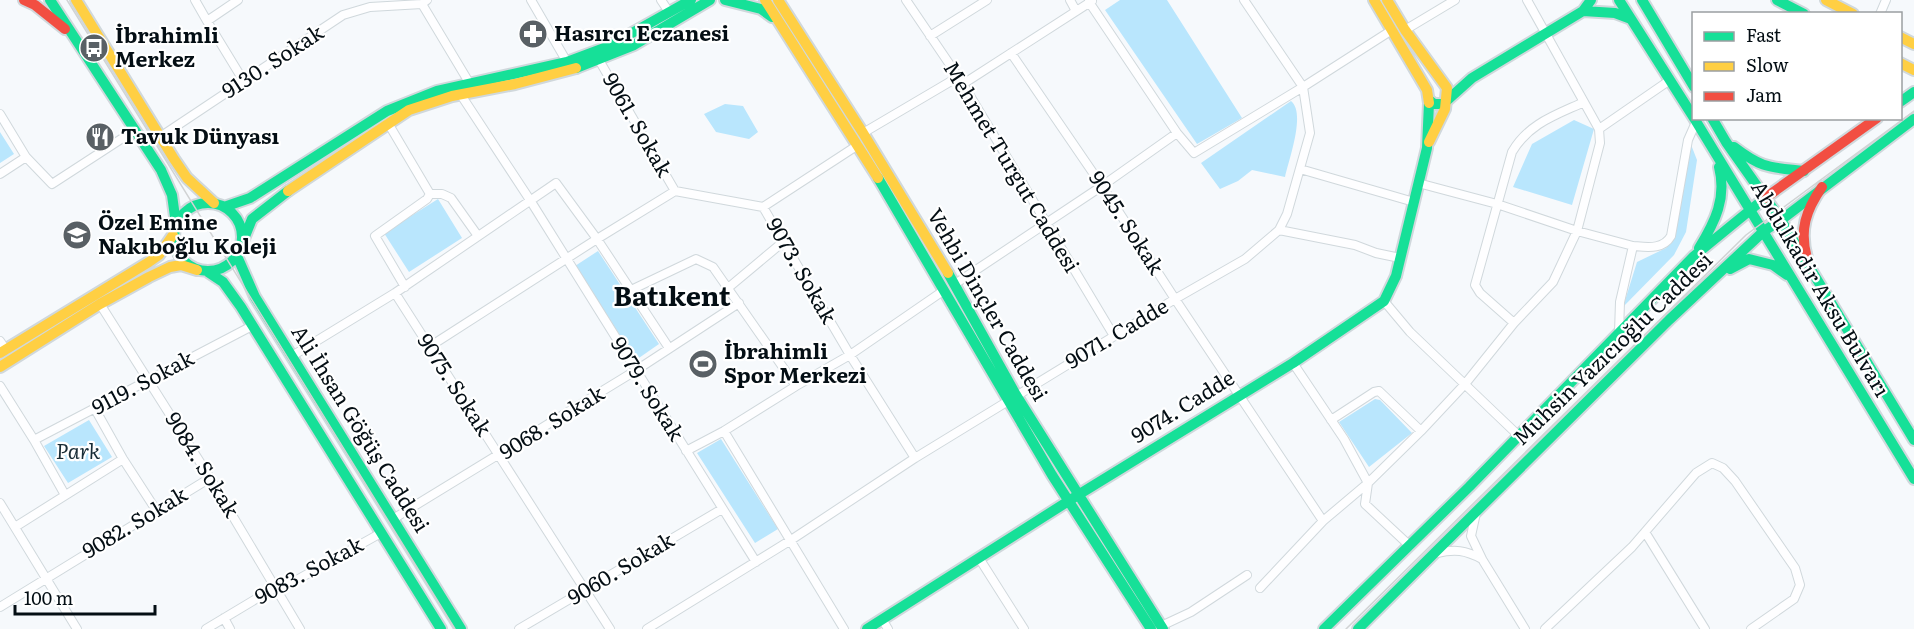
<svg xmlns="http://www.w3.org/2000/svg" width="1914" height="629" font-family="Literata,serif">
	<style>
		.green { fill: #b9e6fd }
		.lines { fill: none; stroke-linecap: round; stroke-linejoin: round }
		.street-casing { stroke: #d0d8dc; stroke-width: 10 }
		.fast-casing { stroke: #d0d8dc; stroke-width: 14 }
		.slow-casing { stroke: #d0d8dc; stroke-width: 14 }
		.jam-casing { stroke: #d0d8dc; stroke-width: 14 }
		.street { stroke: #fefeff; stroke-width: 8 }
		.fast { stroke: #16e098; stroke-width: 10 }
		.slow { stroke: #ffcf43; stroke-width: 10 }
		.jam { stroke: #f24e42; stroke-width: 10 }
		.tram { stroke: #d1d3d4; stroke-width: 1.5 }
		.labels { text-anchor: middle; stroke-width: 4.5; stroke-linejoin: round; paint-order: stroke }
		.poi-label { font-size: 21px; font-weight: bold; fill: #040e14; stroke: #fff; text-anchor: start }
		.street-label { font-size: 21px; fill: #040e14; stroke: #fff }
		.park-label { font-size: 21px; font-style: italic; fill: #182c36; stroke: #fff }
		.district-label { font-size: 27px; font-weight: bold; fill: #040e14; stroke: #fff }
	</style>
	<rect width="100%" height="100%" fill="#f6f9fc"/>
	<path class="green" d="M1120,0H1167L1242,118L1197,144L1105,10Z
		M1291,101C1306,113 1289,159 1285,177L1252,170L1238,181L1220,189L1201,163Z
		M725,104L743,106L758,132L749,139L716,132L704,114Z
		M1574,120L1594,129L1572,205L1513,187L1532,144Z
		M0,132L14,154L0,163Z
		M1690,142L1697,160L1686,232L1674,255L1623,307L1637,262L1666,248L1671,241Z
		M438,199L462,238L409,272L384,233Z
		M598,251L659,344L636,360L575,266Z
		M1375,399L1380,400L1412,433L1369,467L1339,422Z
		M89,420L112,457L68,483L44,446Z
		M721,439L778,529L755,543L697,453Z"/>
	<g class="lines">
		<g class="street-casing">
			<path id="street" d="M195,0L207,21L238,0
				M531,0L567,62
				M661,0L669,12
				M906,0L963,84L1114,336
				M1070,0L1076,11
				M1089,2L1177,133L1194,153L1303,87L1392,30
				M422,4L470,84
				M1880,14L1886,0
				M207,21L243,80
				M1405,30L1455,0
				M930,36L987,0
				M1011,53L1102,186L1175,299L1323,521
				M599,60L675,191
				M461,95L530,200L756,562
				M0,114L26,157L52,184L135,130
				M388,123L430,194H442L451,198L478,236
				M1599,129L1670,80
				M863,133L953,80L963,84L1092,1
				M160,137L343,15L370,7L422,4L427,0
				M1300,169L1414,202
				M0,174L26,157
				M1418,183L1497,204L1577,231L1633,246L1620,302L1619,332
				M675,191L763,207L858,145
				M763,207L850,355L915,458
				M1279,230L1355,245L1376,253L1400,258
				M1633,246C1647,247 1663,250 1671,236L1688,140L1696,122
				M955,284L1102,186L1177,133
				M405,287L375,236L427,199L430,194
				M728,288L783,242
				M631,290L696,259L713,267L796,386
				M395,293L610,629
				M1384,301L1410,332L1519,436
				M100,304L210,478L300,629
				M1514,323L1480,293L1475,285L1512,152C1529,123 1556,115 1584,102
				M0,341L6,350
				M429,347L597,239L675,191
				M292,356L395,293L556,183L597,239L669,348
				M1293,363L1344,439L1368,483L1365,504L1410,546
				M0,386L34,440L65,495
				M95,409L123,459L156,510
				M1331,420L1374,392L1379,391L1421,431
				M724,431L844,629
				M34,440L252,326
				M686,451L724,431L796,386L850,355L943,291
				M0,503L77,629
				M393,519L635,371L739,303
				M15,527L123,459
				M1645,532L1705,629
				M1437,553C1455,549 1465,550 1482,559L1471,536L1476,513
				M979,558L1024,629
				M1482,559L1525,629
				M1260,588L1323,521L1368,483L1421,431L1465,384L1514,323L1553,282L1577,231L1600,143L1599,129L1527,0
				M0,607L210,478
				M224,618L230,629
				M882,619L888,629
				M1161,626L1191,612L1247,575
				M206,629L276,587L293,582L381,533
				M519,629L722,509
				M647,629L791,540L915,458L1175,299L1245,259L1279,230L1287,214L1310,133L1303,87L1244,0
				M1545,629L1632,547L1696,473L1712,463L1723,468L1735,481L1795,568L1800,585L1794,599L1751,629"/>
		</g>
		<g class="fast-casing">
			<path id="fast" d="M50,0L161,170L172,195L176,224
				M725,0L761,9L772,17
				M1619,0L1694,118
				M1642,0L1694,87
				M1777,0L1804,14
				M1583,11L1615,13L1631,19
				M576,68L634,45L710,0
				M1429,100L1434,104H1443L1472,78L1583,11L1591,0
				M1900,102L1914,92
				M1694,118L1914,479
				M1712,118L1726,142L1781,220L1914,440
				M1734,147C1763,169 1769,167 1804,171
				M878,178L1052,475L1151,629
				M288,191L252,219L237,256L255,297L461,629
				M174 237a34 34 0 1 1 68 0a34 34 0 1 1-68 0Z
				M224,207L250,198L387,111L437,91L567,62L607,47L691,0
				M1781,220L1914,119
				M1699,248C1715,222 1727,198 1719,167
				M1730,269L1749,259L1773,265L1787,275
				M208,272L223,282L241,307L441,629
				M948,273L1016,395L1163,629
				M867,629L1078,495L1293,363L1384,301L1396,276L1427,148L1429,103
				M1324,629L1469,487L1694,256L1765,198
				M1358,629L1669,320L1764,231L1781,220"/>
		</g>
		<g class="slow-casing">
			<path id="slow" d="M76,0L174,159L187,178L214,203
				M765,0L878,178
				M778,0L863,133L948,273
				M1374,0L1427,90L1429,103
				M1387,0L1405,30L1447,88L1445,109L1429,142
				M1826,0L1853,14
				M1900,37L1914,44
				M1900,63L1914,70
				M288,191L409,110L452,96L515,84L576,68
				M0,353L149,262L159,255L173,235
				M0,367L100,304L149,277L170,267L181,265L197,270"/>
		</g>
		<g class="jam-casing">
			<path id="jam" d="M24,0L35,5L65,29
				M1765,198L1877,118
				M1807,258C1799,230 1806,210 1822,187"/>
		</g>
		<use href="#street" class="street"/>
		<use href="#fast" class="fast"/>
		<use href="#slow" class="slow"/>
		<use href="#jam" class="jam"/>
		<path class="tram" d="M67,0L455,629
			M1346,629L1746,235L1914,111"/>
	</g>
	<defs>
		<g id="pharmacy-disc" transform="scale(1.5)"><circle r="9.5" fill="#596065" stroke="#fff"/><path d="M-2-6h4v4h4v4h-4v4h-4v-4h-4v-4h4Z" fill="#fff"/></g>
		<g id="bus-disc" transform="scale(1.5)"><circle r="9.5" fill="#596065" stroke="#fff"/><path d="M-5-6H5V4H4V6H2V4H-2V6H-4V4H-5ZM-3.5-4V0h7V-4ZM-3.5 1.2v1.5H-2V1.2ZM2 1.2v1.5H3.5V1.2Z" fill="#fff"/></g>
		<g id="restaurant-disc" transform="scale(1.5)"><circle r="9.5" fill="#596065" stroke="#fff"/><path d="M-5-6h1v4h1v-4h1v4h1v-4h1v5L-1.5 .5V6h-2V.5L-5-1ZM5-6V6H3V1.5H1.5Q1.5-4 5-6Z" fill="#fff"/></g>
		<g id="school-disc" transform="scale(1.5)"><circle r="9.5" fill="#596065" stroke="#fff"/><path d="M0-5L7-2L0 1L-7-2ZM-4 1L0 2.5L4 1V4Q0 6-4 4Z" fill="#fff"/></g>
		<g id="stadium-disc" transform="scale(1.5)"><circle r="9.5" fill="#596065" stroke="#fff"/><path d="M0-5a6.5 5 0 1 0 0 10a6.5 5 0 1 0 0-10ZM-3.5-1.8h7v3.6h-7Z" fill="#fff"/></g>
	</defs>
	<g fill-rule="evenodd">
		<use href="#pharmacy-disc" x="533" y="34"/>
		<use href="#bus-disc" x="94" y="48"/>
		<use href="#restaurant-disc" x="100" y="137"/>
		<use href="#school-disc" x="77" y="235"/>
		<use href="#stadium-disc" x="703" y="364"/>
	</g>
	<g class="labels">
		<g class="poi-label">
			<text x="554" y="41">Hasırcı Eczanesi</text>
			<text x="115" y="43">İbrahimli<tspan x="115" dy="24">Merkez</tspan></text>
			<text x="121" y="144">Tavuk Dünyası</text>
			<text x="98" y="230">Özel Emine<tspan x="98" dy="24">Nakıboğlu Koleji</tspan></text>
			<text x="724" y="359">İbrahimli<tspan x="724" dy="24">Spor Merkezi</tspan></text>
		</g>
		<g class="street-label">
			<text transform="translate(273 62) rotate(-33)" y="7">9130. Sokak</text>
			<text transform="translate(637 125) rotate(60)" y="7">9061. Sokak</text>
			<text transform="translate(1011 167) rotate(59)" y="7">Mehmet Turgut Caddesi</text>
			<text transform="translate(1126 223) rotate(57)" y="7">9045. Sokak</text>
			<text transform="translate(801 271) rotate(60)" y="7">9073. Sokak</text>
			<text transform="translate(1820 289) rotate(59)" y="7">Abdulkadir Aksu Bulvarı</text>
			<text transform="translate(987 305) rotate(60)" y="7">Vehbi Dinçler Caddesi</text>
			<text transform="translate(1117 334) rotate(-31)" y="7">9071. Cadde</text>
			<text transform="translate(1613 349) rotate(-44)" y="7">Muhsin Yazıcıoğlu Caddesi</text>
			<text transform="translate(143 383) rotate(-28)" y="7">9119. Sokak</text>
			<text transform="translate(454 385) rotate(57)" y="7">9075. Sokak</text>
			<text transform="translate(647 389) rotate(58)" y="7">9079. Sokak</text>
			<text transform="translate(1183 407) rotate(-32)" y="7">9074. Cadde</text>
			<text transform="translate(552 423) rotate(-32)" y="7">9068. Sokak</text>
			<text transform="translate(360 429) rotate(58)" y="7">Ali İhsan Göğüş Caddesi</text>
			<text transform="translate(202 465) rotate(58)" y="7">9084. Sokak</text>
			<text transform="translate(135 523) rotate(-31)" y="7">9082. Sokak</text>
			<text transform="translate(621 569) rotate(-31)" y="7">9060. Sokak</text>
			<text transform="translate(309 571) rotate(-28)" y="7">9083. Sokak</text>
		</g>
		<g class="park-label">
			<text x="78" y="459">Park</text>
		</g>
		<g class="district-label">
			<text x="672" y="306">Batıkent</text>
		</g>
	</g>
	<rect x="1692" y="12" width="210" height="108" fill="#ffffff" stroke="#9b9fa1" stroke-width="1.5"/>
	<rect x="1704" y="32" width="30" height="9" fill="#16e098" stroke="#9b9fa1" stroke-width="1.5"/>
	<text x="1746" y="42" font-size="18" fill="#040e14">Fast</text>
	<rect x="1704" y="62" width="30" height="9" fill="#ffcf43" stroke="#9b9fa1" stroke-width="1.5"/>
	<text x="1746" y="72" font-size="18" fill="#040e14">Slow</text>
	<rect x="1704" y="92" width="30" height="9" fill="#f24e42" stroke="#9b9fa1" stroke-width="1.5"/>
	<text x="1746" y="102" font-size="18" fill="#040e14">Jam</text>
	<path d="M15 605v9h140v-9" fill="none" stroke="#040e14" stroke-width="3"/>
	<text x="24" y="605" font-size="18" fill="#040e14" stroke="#ffffff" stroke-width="4.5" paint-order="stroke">100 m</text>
</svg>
